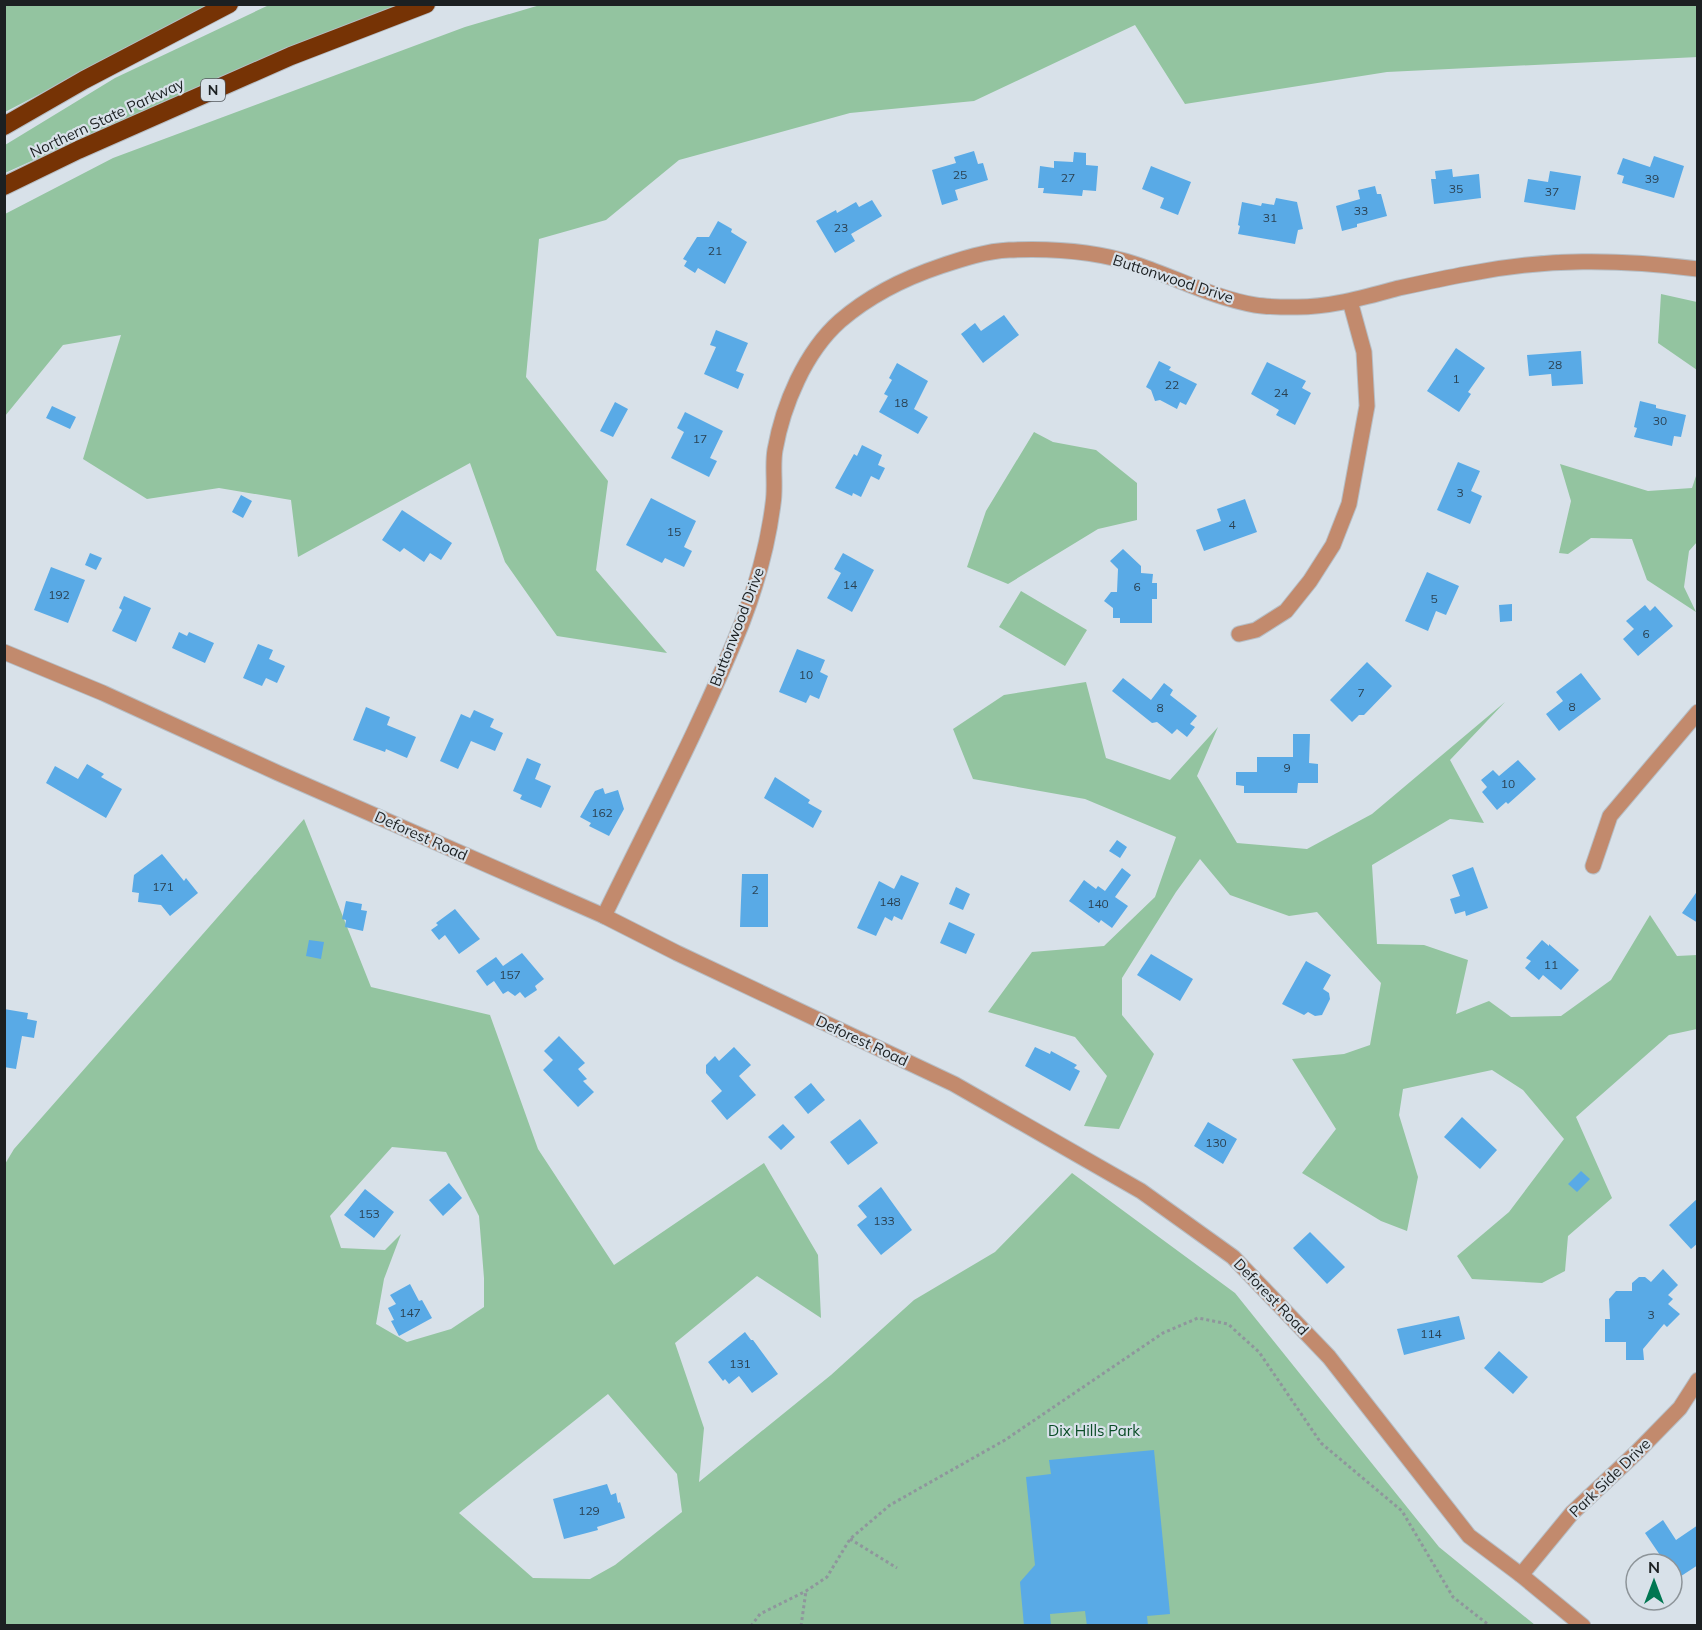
<svg xmlns="http://www.w3.org/2000/svg" width="1702" height="1630" font-family="Mulish,sans-serif">
	<style>
		.green { fill: #93c4a0; fill-rule: evenodd }
		.building { fill: #59aae6 }
		.lines { fill: none; stroke-linecap: round; stroke-linejoin: round }
		.minor-casing { stroke: #b6bec5; stroke-width: 17 }
		.tertiary-casing { stroke: #b6bec5; stroke-width: 17 }
		.motorway-casing { stroke: #b6bec5; stroke-width: 20 }
		.path { stroke: #8f969c; stroke-width: 3; stroke-dasharray: 3 3; stroke-linecap: butt }
		.minor { stroke: #c28a6d; stroke-width: 15 }
		.tertiary { stroke: #c28a6d; stroke-width: 15 }
		.motorway { stroke: #763305; stroke-width: 18 }
		.labels { text-anchor: middle; stroke-width: 4.5; stroke-linejoin: round; paint-order: stroke }
		.number-label { font-size: 12px; fill: #2b4253 }
		.shield { fill: #d8e1e9; stroke: #545a5e; stroke-width: 1.5 }
		.shield-label { font-size: 14px; font-weight: bold; fill: #1c2022 }
		.street-label { font-size: 15px; fill: #1c2022; stroke: #d8e1e9 }
		.park-label { font-size: 15px; fill: #0a4c27; stroke: #d8e1e9 }
	</style>
	<rect width="100%" height="100%" fill="#d8e1e9"/>
	<path class="green" d="M5,4L212,5L5,112Z
		M269,5H411C273,53 138,113 5,173V145L115,78Z
		M540,5L1697,4L1698,57L1387,72L1185,104L1135,25L974,101L850,113L679,160L606,220L539,239L526,377L608,481L596,570L667,653L557,636L505,562L470,463L298,557L291,500L219,488L147,499L83,459L121,335L63,345L5,416V214L113,158L465,27Z
		M1661,294L1697,302V370L1658,343Z
		M1034,432L1053,442L1096,450L1137,483V520L1098,529L1008,584L967,567L986,511Z
		M1560,464L1648,491L1692,488L1697,473V542L1689,551L1684,587L1696,612L1647,580L1632,539L1591,538L1568,554L1559,553L1571,501Z
		M1021,591L1087,630L1065,666L999,627Z
		M1086,682L1106,758L1170,780L1218,727L1197,776L1237,843L1307,849L1372,814L1505,702L1450,760L1484,823L1450,819L1372,865L1377,944L1424,945L1468,960L1456,1014L1489,1001L1511,1017L1561,1016L1611,980L1650,915L1677,956L1697,955V1029L1669,1035L1576,1117L1612,1198L1568,1236L1565,1271L1542,1283L1472,1279L1457,1256L1509,1212L1564,1139L1523,1090L1492,1070L1403,1089L1399,1115L1418,1177L1407,1231L1381,1221L1302,1173L1336,1129L1292,1059L1344,1054L1370,1045L1381,983L1317,912L1289,916L1230,895L1200,859L1176,892L1122,978V1015L1154,1054L1119,1129L1084,1126L1107,1076L1075,1037L988,1012L1032,952L1104,946L1155,897L1176,837L1085,799L973,779L953,729L1004,695Z
		M304,819L371,987L490,1015L538,1149L614,1265L764,1163L818,1255L821,1318L757,1276L675,1343L704,1428L699,1482L831,1375L914,1300L995,1252L1072,1173L1235,1293L1439,1547L1535,1625L5,1626V1164L14,1149ZM392,1147L446,1152L479,1216L484,1278V1307L451,1329L407,1342L376,1324L384,1279L401,1234L385,1250L341,1248L330,1216ZM608,1394L677,1474L682,1512L615,1565L590,1579L533,1578L459,1513Z"/>
	<path class="building" d="M974,151L978,164L983,163L988,180L955,190L958,200L942,205L932,170L956,163L954,157Z
		M1074,152L1086,153V165L1098,166L1096,191L1083,190L1082,196L1043,193L1044,188H1038L1040,166L1054,168V161L1073,162Z
		M1654,156L1684,166L1674,198L1622,183L1624,176L1617,174L1623,158L1650,167Z
		M1151,166L1191,182L1178,215L1160,208L1164,198L1142,189Z
		M1452,169L1453,177L1479,174L1481,198L1434,204L1431,179H1436L1435,171Z
		M1550,171L1581,176L1575,210L1524,202L1528,179L1548,182Z
		M1375,186L1377,194H1381L1387,216L1357,224V227L1342,231L1336,206L1360,199L1358,190Z
		M1276,198L1297,202L1303,229L1298,230L1295,244L1238,234L1240,226L1238,225L1242,202L1261,206L1262,203L1274,205Z
		M872,200L882,216L851,234L855,241L835,253L816,221L836,210L837,213L856,202L859,207Z
		M718,221L732,229L731,232L747,242L725,284L698,268L695,273L684,266L687,261L683,259L697,237H709Z
		M1004,315L1019,335L983,363L961,334L975,323L981,331Z
		M716,330L748,343L736,371L744,374L738,389L704,374L716,347L710,345Z
		M1456,348L1485,368L1468,392L1471,394L1459,412L1427,391Z
		M1581,351L1583,384L1552,386L1551,374L1529,376L1527,355Z
		M1159,361L1171,367L1169,370L1197,384L1186,405L1180,402L1177,409L1160,400L1155,401L1151,390L1146,387Z
		M1267,362L1306,381L1302,388L1311,393L1295,425L1276,415L1279,410L1251,394Z
		M897,363L928,381L914,409L928,417L918,434L879,412L888,396L884,394L892,380L889,378Z
		M1640,401L1656,405V408L1686,415L1681,437L1674,436L1672,446L1634,437L1637,428L1634,427Z
		M615,402L628,409L613,437L600,431Z
		M52,406L76,417L70,429L46,418Z
		M685,412L723,431L710,458L717,461L709,477L671,458L684,432L677,428Z
		M862,445L882,455L878,465L885,468L879,480L871,476L861,497L853,493L852,496L835,488L854,454L857,456Z
		M1458,462L1480,471L1471,491L1482,496L1470,524L1437,510Z
		M241,495L252,501L243,518L232,512Z
		M651,498L696,521L684,547L692,551L684,567L665,558L662,563L626,545Z
		M1245,499L1257,532L1204,551L1196,530L1221,521L1217,509Z
		M402,510L452,543L441,560L430,553L424,562L404,548L400,552L382,540Z
		M1123,549L1141,566V573L1153,574L1152,583H1157V599H1152V623H1120V618H1113V608L1104,601L1111,592H1117L1118,569L1110,561Z
		M90,553L102,558L96,570L85,565Z
		M843,553L874,570L852,612L827,598L841,573L834,569Z
		M51,567L85,580L68,623L34,610Z
		M1427,572L1459,586L1446,615L1436,611L1428,631L1405,621Z
		M124,596L151,608L136,642L112,631L122,610L119,608Z
		M1512,604V621L1500,622L1499,605Z
		M1645,605L1650,611L1655,606L1673,626L1638,656L1623,639L1634,629L1626,621Z
		M179,632L187,636L189,632L214,643L205,663L172,648Z
		M258,644L273,650L269,659L285,666L277,683L266,678L262,686L243,678Z
		M797,649L825,660L820,672L828,676L819,699L810,695L806,703L779,692Z
		M1367,662L1392,686L1364,715H1359L1352,722L1330,700Z
		M1581,673L1601,699L1559,731L1546,714L1563,701L1556,692Z
		M1123,678L1151,700L1164,683L1173,690L1170,695L1197,716L1190,724L1195,727L1187,737L1177,729L1172,734L1157,722L1152,723L1112,691Z
		M366,707L390,717L387,725L416,737L407,758L386,749L385,752L353,740Z
		M474,710L494,719L490,727L503,733L495,751L471,741L458,769L440,761L461,714L470,718Z
		M1293,734H1310L1309,763L1318,764V783H1298L1297,793H1244V786L1236,785V772H1257V757H1293Z
		M527,758L541,764L535,779L551,786L541,808L520,799L522,795L513,791Z
		M1518,760L1536,779L1508,804L1506,802L1497,810L1482,792L1487,787L1481,780L1493,770L1499,776Z
		M87,764L104,774L101,777L122,789L106,818L46,783L55,766L78,779Z
		M775,777L810,800L808,803L822,811L813,828L764,798Z
		M603,788L605,794L618,790L624,809L609,836L589,826L591,823L580,817L595,791Z
		M1117,840L1127,847L1120,858L1109,851Z
		M162,854L184,881L186,878L198,893L170,916L161,905L138,902L139,893L132,892L134,875Z
		M1473,867L1488,908L1466,916L1465,911L1455,914L1450,899L1460,896L1452,875Z
		M1122,868L1131,875L1115,897L1128,906L1112,928L1101,920L1099,923L1069,901L1084,880L1096,889L1098,886L1105,891Z
		M742,874H768V927H740Z
		M901,875L919,883L902,920L894,916L892,921L885,917L876,936L857,928L879,881L894,889Z
		M956,887L970,894L963,910L949,904Z
		M1698,890V923L1682,913Z
		M346,901L362,904L361,910L367,911L363,931L345,927L346,920L342,919Z
		M455,909L480,939L459,954L445,935L439,940L431,930L438,925L436,923Z
		M949,922L975,934L966,954L940,943Z
		M309,940L324,942L321,959L306,956Z
		M1542,940L1549,946V944L1579,970L1561,990L1543,975L1539,980L1525,968L1531,961L1526,958Z
		M522,953L544,979L535,986L537,990L525,998L520,992L515,996L508,991L503,994L494,981L487,986L476,971L496,957L503,966Z
		M1151,954L1193,979L1180,1001L1137,975Z
		M1306,961L1331,975L1323,989L1329,993L1330,999L1322,1015L1315,1016L1308,1012L1304,1015L1282,1004Z
		M4,1009L28,1013L27,1019L37,1021L34,1038L22,1036L16,1069L4,1067Z
		M559,1036L585,1063L578,1069L587,1079L583,1081L594,1092L578,1107L543,1070L553,1060L544,1051Z
		M734,1047L751,1065L739,1076L756,1095L727,1120L711,1101L722,1091L706,1073V1065L715,1056L719,1061Z
		M1035,1047L1050,1054L1051,1051L1077,1065L1074,1068L1080,1071L1070,1091L1025,1066Z
		M811,1083L825,1100L808,1114L794,1097Z
		M1462,1117L1497,1150L1480,1169L1444,1137Z
		M860,1119L878,1143L848,1165L830,1142Z
		M1208,1122L1237,1139L1223,1164L1194,1146Z
		M783,1124L795,1137L781,1150L768,1137Z
		M1581,1171L1590,1179L1577,1192L1568,1184Z
		M449,1183L462,1198L443,1216L429,1200Z
		M881,1187L912,1230L881,1255L857,1225L867,1217L858,1206Z
		M365,1189L394,1212L374,1238L344,1215Z
		M1698,1198V1243L1691,1249L1669,1225Z
		M1310,1232L1345,1267L1327,1284L1293,1248Z
		M1663,1269L1678,1285L1668,1295L1673,1299L1668,1304L1680,1314L1667,1327L1664,1324L1643,1349L1644,1360H1626V1342H1605V1319H1610L1609,1299L1616,1291H1632V1283L1639,1277H1645L1651,1282Z
		M410,1284L419,1301L422,1300L432,1318L399,1336L391,1321L394,1320L388,1308L396,1304L390,1295Z
		M1459,1316L1465,1339L1404,1355L1397,1329Z
		M745,1332L751,1340H753L778,1374L752,1393L739,1376L729,1384L725,1379L723,1381L708,1362Z
		M1499,1351L1528,1377L1513,1394L1484,1368Z
		M1154,1450L1170,1614L1147,1616L1148,1626H1087L1085,1611L1050,1614L1051,1626H1024L1020,1582L1035,1565L1026,1477L1051,1474L1049,1460Z
		M607,1484L611,1495L616,1493L618,1503L620,1502L625,1518L597,1527L598,1530L564,1539L553,1499Z
		M1663,1520L1676,1540L1698,1525V1565L1672,1582V1564H1666L1645,1533Z"/>
	<g class="lines">
		<g class="minor-casing">
			<path id="minor" d="M1239,634L1256,630L1286,611L1310,581L1333,545L1349,504L1367,406L1364,352L1350,301
				M1593,866L1610,816L1698,712
				M604,916C651,819 702,723 742,623C757,584 768,544 773,504C776,486 772,467 775,450C783,405 805,352 840,321C869,296 905,278 941,266C962,259 986,251 1009,250C1052,248 1097,251 1138,265C1177,278 1214,298 1255,305C1267,307 1281,307 1293,307C1329,308 1365,297 1399,288C1422,283 1445,278 1467,274C1546,258 1619,259 1698,269
				M1521,1575L1572,1513L1636,1453L1680,1408L1698,1380"/>
		</g>
		<g class="tertiary-casing">
			<path id="tertiary" d="M4,652L103,693L278,773L604,916L677,953L954,1084L1141,1191L1233,1257L1329,1357L1469,1536L1521,1575L1583,1626"/>
		</g>
		<g class="motorway-casing">
			<path id="motorway" d="M4,126L84,80L229,4
				M4,186L78,150L291,56L426,4"/>
		</g>
		<path class="path" d="M850,1539L897,1568
			M751,1626L760,1614L806,1591L827,1577L850,1539L890,1505L1005,1440L1163,1333L1198,1318L1228,1324L1259,1352L1321,1443L1402,1511L1453,1597L1490,1626
			M801,1626L806,1591"/>
		<use href="#minor" class="minor"/>
		<use href="#tertiary" class="tertiary"/>
		<use href="#motorway" class="motorway"/>
	</g>
	<g class="labels">
		<g class="number-label">
			<text x="960" y="179">25</text>
			<text x="1068" y="182">27</text>
			<text x="1652" y="183">39</text>
			<text x="1456" y="193">35</text>
			<text x="1552" y="196">37</text>
			<text x="1361" y="215">33</text>
			<text x="1270" y="222">31</text>
			<text x="841" y="232">23</text>
			<text x="715" y="255">21</text>
			<text x="1555" y="369">28</text>
			<text x="1456" y="383">1</text>
			<text x="1172" y="389">22</text>
			<text x="1281" y="397">24</text>
			<text x="901" y="407">18</text>
			<text x="1660" y="425">30</text>
			<text x="700" y="443">17</text>
			<text x="1460" y="497">3</text>
			<text x="1232" y="529">4</text>
			<text x="674" y="536">15</text>
			<text x="850" y="589">14</text>
			<text x="1137" y="591">6</text>
			<text x="59" y="599">192</text>
			<text x="1434" y="603">5</text>
			<text x="1646" y="638">6</text>
			<text x="806" y="679">10</text>
			<text x="1361" y="697">7</text>
			<text x="1572" y="711">8</text>
			<text x="1160" y="712">8</text>
			<text x="1287" y="772">9</text>
			<text x="1508" y="788">10</text>
			<text x="602" y="817">162</text>
			<text x="163" y="891">171</text>
			<text x="755" y="894">2</text>
			<text x="890" y="906">148</text>
			<text x="1098" y="908">140</text>
			<text x="1551" y="969">11</text>
			<text x="510" y="979">157</text>
			<text x="1216" y="1147">130</text>
			<text x="369" y="1218">153</text>
			<text x="884" y="1225">133</text>
			<text x="410" y="1317">147</text>
			<text x="1651" y="1319">3</text>
			<text x="1431" y="1338">114</text>
			<text x="740" y="1368">131</text>
			<text x="589" y="1515">129</text>
		</g>
		<rect class="shield" x="201" y="79" width="24" height="22" rx="4.5"/>
		<g class="shield-label">
			<text x="213" y="95">N</text>
		</g>
		<g class="street-label">
			<text transform="translate(107 118) rotate(-25)" y="5">Northern State Parkway</text>
			<text transform="translate(1173 279) rotate(18)" y="5">Buttonwood Drive</text>
			<text transform="translate(737 627) rotate(-69)" y="5">Buttonwood Drive</text>
			<text transform="translate(421 836) rotate(24)" y="5">Deforest Road</text>
			<text transform="translate(862 1041) rotate(25)" y="5">Deforest Road</text>
			<text transform="translate(1271 1297) rotate(46)" y="5">Deforest Road</text>
			<text transform="translate(1610 1478) rotate(-44)" y="5">Park Side Drive</text>
		</g>
		<g class="park-label">
			<text x="1094" y="1436">Dix Hills Park</text>
		</g>
	</g>
	<rect width="1702" height="1630" fill="none" stroke="#1c2022" stroke-width="12"/>
	<g transform="translate(1654 1582)"><circle r="28" fill="#d8e1e9" stroke="#8d9499" stroke-width="1.5"/>
	<path d="M0-4.5L10 22L0 15L-10 22Z" fill="#007651"/>
	<text y="-9" font-size="16" font-weight="bold" text-anchor="middle" fill="#1c2022">N</text>
	</g>
</svg>
